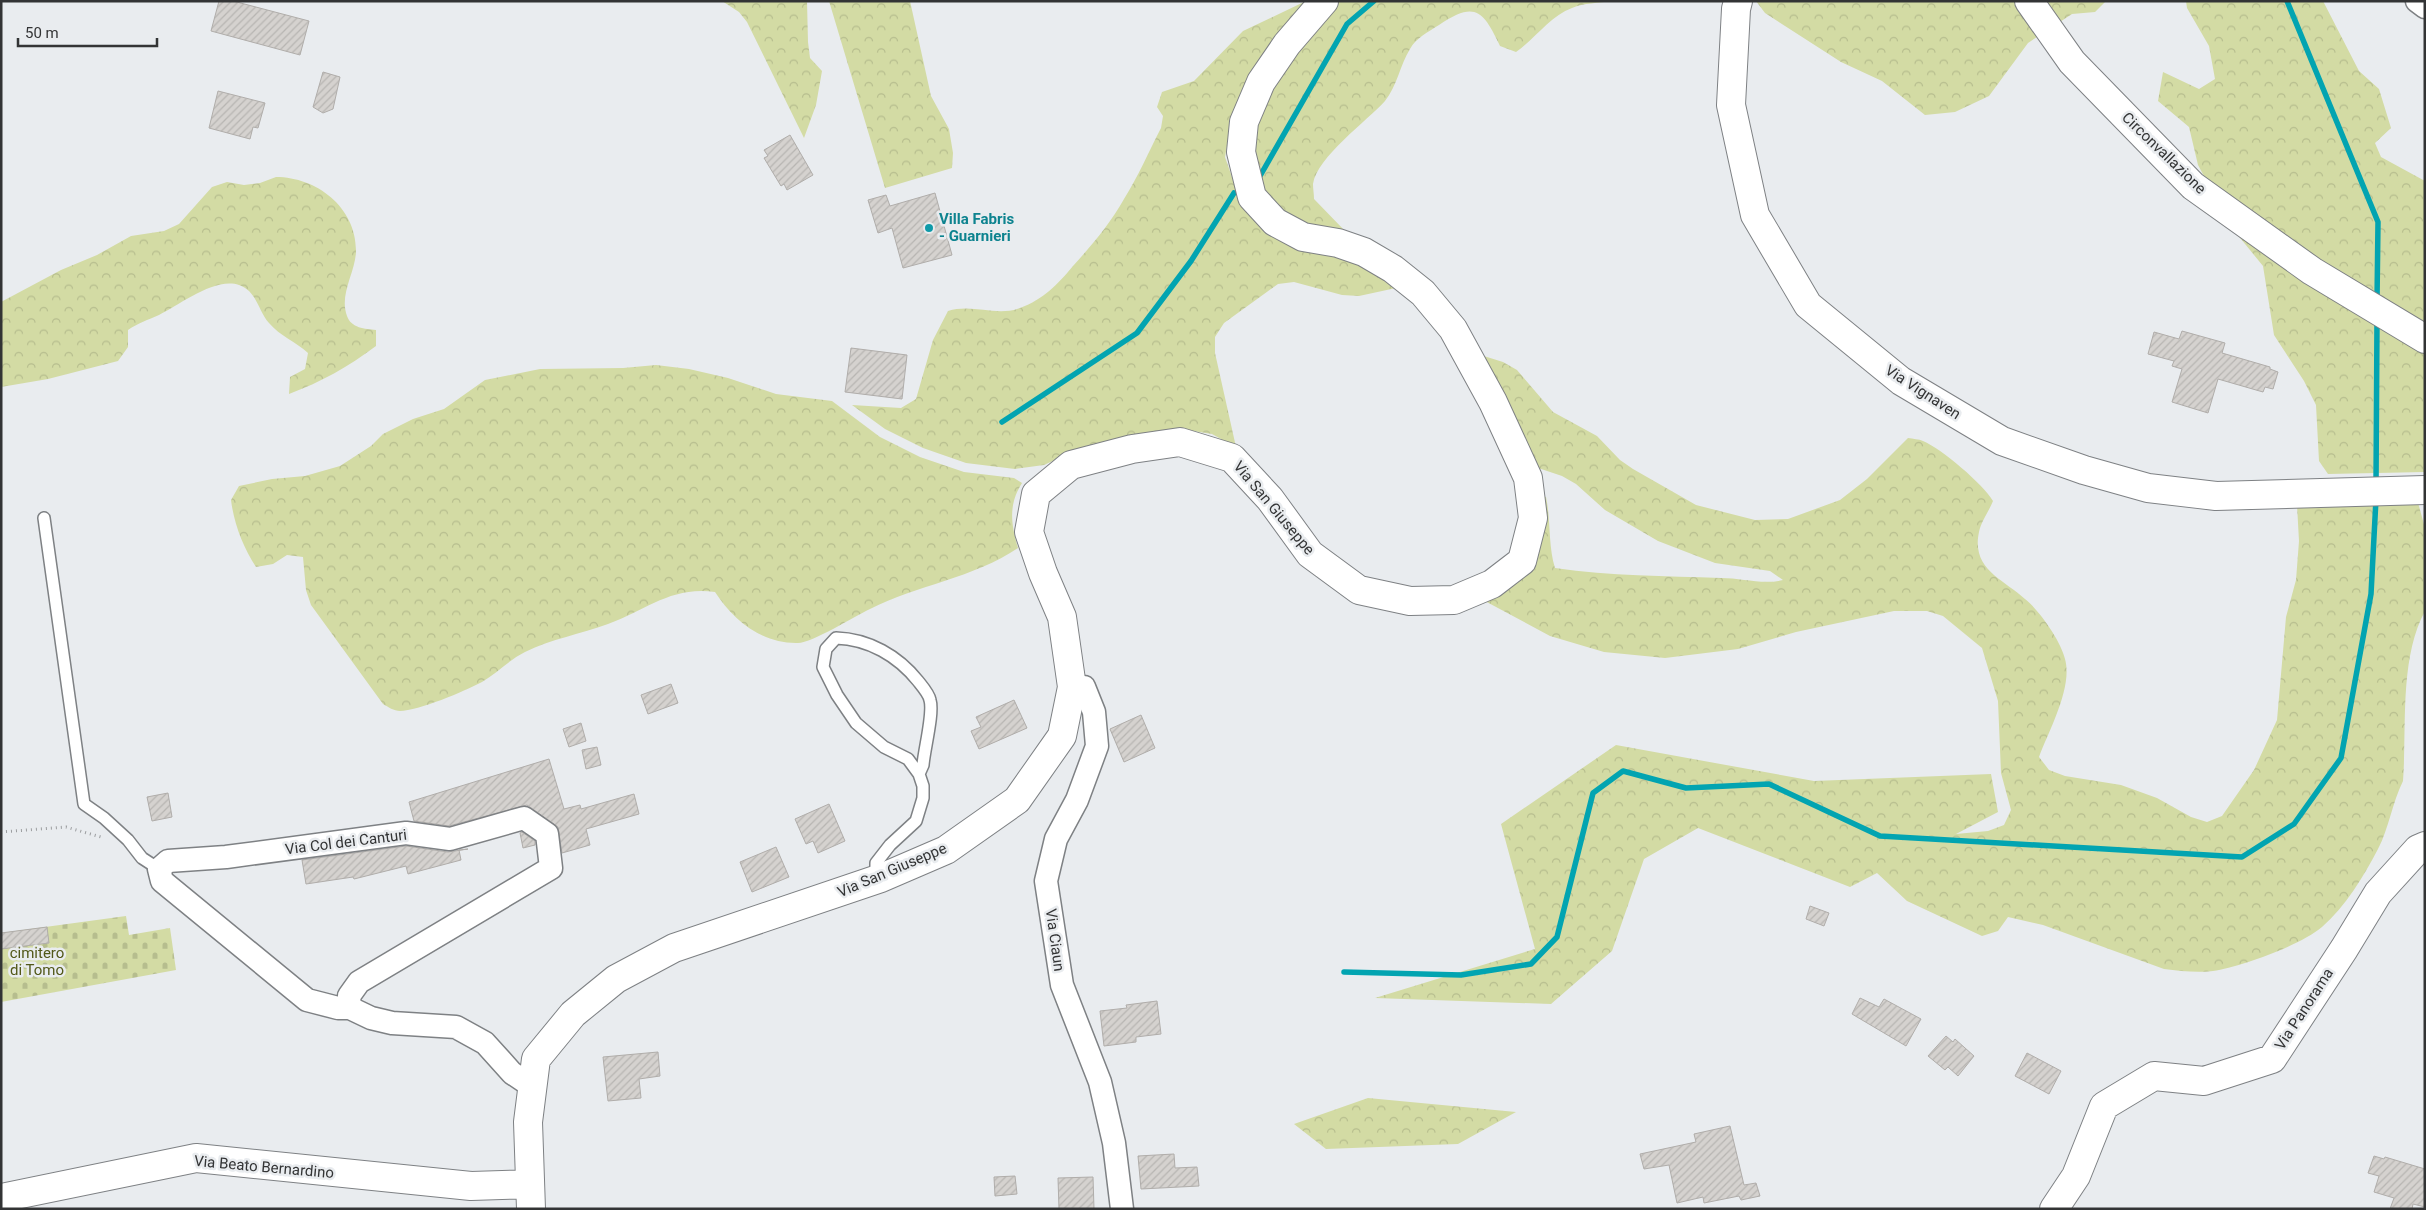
<svg xmlns="http://www.w3.org/2000/svg" width="2426" height="1210" font-family="Roboto,sans-serif">
	<style>
		.forest { fill: url(#forest-crowns) }
		.cemetery { fill: url(#cemetery-stones) }
		.lines { fill: none; stroke-linecap: round; stroke-linejoin: round }
		.stream { stroke: #02a4b1; stroke-width: 5.5 }
		.building { fill: url(#building-hatch); stroke: #b0adaa }
		.lane-casing { stroke: #7e8184; stroke-width: 14 }
		.street-casing { stroke: #7e8184; stroke-width: 25 }
		.secondary-casing { stroke: #7e8184; stroke-width: 30 }
		.highway-casing { stroke: #7e8184; stroke-width: 30 }
		.path { stroke: #9b9d9f; stroke-width: 3; stroke-dasharray: 1 4; stroke-linecap: butt }
		.lane { stroke: #fff; stroke-width: 11 }
		.street { stroke: #fff; stroke-width: 22 }
		.secondary { stroke: #fff; stroke-width: 28 }
		.highway { stroke: #fff; stroke-width: 28 }
		.culture-dot { fill: #0f9aa8; stroke: #e9ecef; stroke-width: 2 }
		.labels { text-anchor: middle; stroke-width: 5; stroke-linejoin: round; paint-order: stroke }
		.street-label { font-size: 15px; fill: #333435; stroke: #e9ecef }
		.culture-label { font-size: 15px; font-weight: bold; fill: #0d838f; stroke: #e9ecef; text-anchor: start }
		.park-label { font-size: 15px; fill: #525819; stroke: #e9ecef }
	</style>
	<defs>
		<pattern id="forest-crowns" width="20" height="18" patternUnits="userSpaceOnUse" patternTransform="scale(1.25)"><rect width="20" height="18" fill="#d3dba4"/><path d="M2 6a3 3 0 1 1 6 0M12 15a3 3 0 1 1 6 0" fill="none" stroke="#b6bd8e"/></pattern>
		<pattern id="cemetery-stones" width="16" height="16" patternUnits="userSpaceOnUse" patternTransform="scale(1.25)"><rect width="16" height="16" fill="#d3dba4"/><path d="M2 7V4a2 2 0 0 1 4 0v3zM10 15v-3a2 2 0 0 1 4 0v3z" fill="#b6bd8e"/></pattern>
		<pattern id="building-hatch" width="6" height="6" patternUnits="userSpaceOnUse" patternTransform="scale(1.25)"><rect width="6" height="6" fill="#d5d2cf"/><path d="M-1 1l2-2M0 6l6-6M5 7l2-2" fill="none" stroke="#b7b5b2"/></pattern>
	</defs>
	<rect width="100%" height="100%" fill="#e9ecef"/>
	<path class="forest" d="M722,1H807L808,42L810,58L822,71L816,105L804,138L747,22L739,12Z
		M829,1H910L931,96L949,129L953,153L952,168L885,188Z
		M1306,1L1232,117L1225,157L1233,180L1251,215L1301,248L1349,261L1384,275L1396,288L1359,296L1342,295L1294,282L1278,284L1224,323L1215,337V353L1238,456L1221,439L1212,434L1187,430L1068,454L1044,465L1015,469L966,463L923,448L885,429L852,405L901,408L916,399L933,340L948,311C972,303 996,317 1020,308C1044,299 1057,285 1073,266C1092,245 1110,224 1124,199C1138,177 1149,151 1161,128L1163,116L1157,107L1162,92L1194,81L1243,31Z
		M1332,1H1611C1599,3 1584,3 1572,8C1550,16 1535,39 1516,52L1500,46C1483,10 1475,1 1439,25C1428,32 1416,38 1410,49C1400,65 1397,86 1385,101C1367,121 1317,157 1313,184C1313,189 1314,194 1314,199L1346,232C1337,232 1327,232 1319,230C1297,224 1261,198 1255,176V113Z
		M1756,1H2106L2095,12L2072,14L2028,43L1989,96L1955,112L1925,115L1882,81L1841,62L1765,13Z
		M2186,1H2323L2359,71L2379,89L2391,128L2375,143L2381,157L2425,181V472L2328,474L2319,461L2316,405L2304,381L2274,335L2263,266L2232,228L2198,165L2189,127L2158,101L2163,72L2199,89L2215,79L2209,46L2187,8Z
		M276,177C317,177 357,208 356,252C355,273 339,295 347,316C351,328 365,329 376,330V346C348,367 321,382 289,394L290,377L305,369L308,353C296,342 280,336 269,323C258,311 257,291 239,285C214,277 180,305 159,315C148,320 138,323 128,330V347L118,361L48,379L1,387V302L61,270L97,255L131,236L164,231L179,224L212,187L227,182L244,185L260,183Z
		M1471,352L1503,362L1517,370L1553,412L1597,436L1620,460L1633,469L1696,505L1755,520L1788,519L1840,500L1867,479L1908,438C1913,439 1919,439 1923,441C1942,449 1983,484 1993,501C1989,511 1981,522 1979,532C1971,569 2003,579 2025,599C2039,610 2061,641 2065,659C2073,687 2049,730 2039,757L2049,770L2065,776L2121,785L2157,798L2191,817L2207,822L2222,816L2254,770L2277,720L2286,617L2296,580L2299,541L2297,505L2417,499L2425,528V611C2399,659 2407,728 2403,781C2392,803 2389,828 2378,849C2364,876 2345,907 2322,927C2301,945 2241,967 2213,971C2197,973 2180,971 2164,969L2043,925L2008,917L1998,931L1982,936L1907,901L1877,873L1850,887L1698,828L1644,859L1612,951L1551,1004L1375,998L1535,949L1501,824L1616,745L1814,781L1991,774L1998,812L1956,834L1988,831L2004,825L2011,810L2001,773L1998,701L1982,648L1943,616L1927,611H1894L1796,632L1738,649L1665,658L1604,652L1550,636L1468,592L1507,573L1530,493L1546,497C1551,521 1548,545 1555,568C1611,576 1665,576 1721,578C1742,578 1763,585 1783,580L1770,571L1715,563L1658,541L1605,510L1576,484L1562,476L1520,462Z
		M656,365L689,369L728,378L776,394L832,401L880,437L920,457L964,472L1014,478L1022,483C1008,505 1011,524 1018,548C974,578 917,585 870,609C855,616 812,643 798,643C762,644 733,620 715,592C671,586 647,610 608,624C581,634 551,639 525,652C509,660 497,673 482,682C465,691 418,711 400,711C394,711 388,707 383,704L311,605L306,590L303,557L287,555L273,564L256,567C243,547 234,524 231,500L239,486L272,479L305,476L340,466L371,446L383,434L413,419L444,409L485,380L540,369L623,368Z
		M1368,1098L1516,1112L1458,1144L1326,1149L1294,1124Z"/>
	<path class="cemetery" d="M126,916L129,935L170,928L176,970L1,1002V933Z"/>
	<g class="lines">
		<path class="stream" d="M2287,1L2378,222L2377,301
			M1260,176L1347,24L1374,1
			M1002,422L1137,333L1191,261L1234,193
			M2376,484L2377,320
			M1344,972L1461,975L1531,964L1557,937L1593,793L1623,771L1686,788L1769,784L1880,836L2242,857L2294,824L2341,758L2371,594L2376,499"/>
	</g>
	<path class="building" d="M219,1H233L309,21L300,55L211,31Z
		M323,72L340,77L333,109L323,113L313,107Z
		M218,91L265,103L258,128L253,127L250,139L209,128Z
		M790,135L813,175L787,190L784,184L781,186L764,158L768,156L764,150Z
		M935,193L952,255L903,268L892,228L878,233L868,200L886,195L890,206Z
		M2182,331L2225,343L2222,353L2270,367V369L2278,372L2273,389L2265,387L2263,392L2218,379L2208,413L2172,402L2182,369L2172,366L2174,361L2148,354L2154,332L2179,339Z
		M851,348L907,355L902,399L845,392Z
		M671,684L678,703L648,714L641,695Z
		M1014,700L1027,728L979,749L971,731L981,727L976,717Z
		M1141,715L1155,748L1124,762L1110,729Z
		M581,723L586,741L569,747L563,729Z
		M597,747L601,765L586,769L582,750Z
		M549,759L564,809L580,805L581,809L634,794L639,814L586,829L590,845L562,853L558,827L527,805L449,826L414,821L409,802Z
		M168,793L172,817L152,821L147,797Z
		M829,804L845,841L818,853L813,841L806,844L795,819Z
		M522,832L535,841V845L523,848L520,833Z
		M406,846L448,852L468,849L459,850L461,860L408,874L406,866L354,879L353,877L306,884L302,860Z
		M776,847L789,877L752,892L740,862Z
		M1810,906L1829,913L1824,926L1806,919Z
		M47,927L49,943L1,949V933Z
		M1860,998L1879,1007L1884,999L1921,1019L1906,1046L1852,1014Z
		M1157,1001L1161,1034L1136,1037V1042L1104,1046L1100,1011L1127,1008L1126,1005Z
		M1946,1036L1953,1042L1955,1039L1974,1056L1958,1076L1948,1067L1945,1070L1928,1056Z
		M658,1052L660,1076L639,1079L641,1098L608,1101L603,1057Z
		M2027,1053L2061,1071L2049,1094L2015,1076Z
		M1730,1126L1744,1185L1756,1183L1760,1196L1741,1200L1739,1196L1704,1203L1703,1197L1677,1203L1669,1165L1644,1169L1640,1154L1696,1142L1694,1134Z
		M1174,1154L1175,1168L1197,1167L1199,1186L1141,1189L1138,1156Z
		M2374,1156L2384,1159L2385,1157L2425,1169V1207L2413,1204L2412,1209H2390L2394,1198L2374,1192L2379,1176L2368,1173Z
		M1015,1176L1017,1194L995,1196L994,1177Z
		M1093,1177L1094,1209H1059L1058,1178Z"/>
	<g class="lines">
		<g class="lane-casing">
			<path id="lane" d="M44,518L84,804L104,818L128,840L142,858L159,869
				M876,879V863L890,845L916,821L923,798V786L919,774L908,759L884,747L856,723L837,695L823,667L826,649L836,638C869,639 898,656 918,681C922,686 929,694 930,700C934,713 924,750 923,765L919,774"/>
		</g>
		<g class="street-casing">
			<path id="street" d="M2417,1L2425,7
				M1072,687H1084L1094,712L1097,746L1077,800L1056,839L1046,881L1062,985L1100,1082L1114,1143L1122,1209
				M350,1008H338L307,1000L162,881L159,869L168,861L226,857L406,833L450,839L524,818L547,834L551,868L359,982L349,996L350,1008L371,1018L392,1023L456,1027L485,1043L512,1073L533,1087"/>
		</g>
		<g class="secondary-casing">
			<path id="secondary" d="M1738,1L1736,9L1731,105L1755,215L1808,305L1901,381L2002,441L2084,470L2148,488L2216,496L2425,490
				M1,1198L196,1158L471,1186L529,1184
				M531,1209L528,1122L536,1059L573,1014L616,979L674,948L881,878L946,850L1017,800L1062,736L1072,687L1062,617L1043,573L1029,532L1036,494L1071,465L1132,449L1180,442L1232,458L1270,499L1310,554L1359,590L1410,601L1454,600L1492,584L1522,561L1533,518L1528,478L1493,402L1453,329L1423,293L1393,269L1364,252L1338,243L1303,237L1275,222L1252,197L1241,152L1244,122L1261,82L1287,44L1324,1
				M2054,1209L2076,1176L2104,1106L2154,1076L2204,1081L2272,1059L2344,949L2378,893L2418,849L2425,846"/>
		</g>
		<g class="highway-casing">
			<path id="highway" d="M2029,1L2072,62L2193,186L2312,271L2425,339"/>
		</g>
		<path class="path" d="M1,832L66,827L101,837"/>
		<use href="#lane" class="lane"/>
		<use href="#street" class="street"/>
		<use href="#secondary" class="secondary"/>
		<use href="#highway" class="highway"/>
	</g>
	<circle class="culture-dot" cx="929" cy="228" r="5"/>
	<g class="labels">
		<g class="street-label">
			<text transform="translate(2164 153) rotate(44)" y="5">Circonvallazione</text>
			<text transform="translate(1923 392) rotate(33)" y="5">Via Vignaven</text>
			<text transform="translate(1274 508) rotate(50)" y="5">Via San Giuseppe</text>
			<text transform="translate(346 842) rotate(-7)" y="5">Via Col dei Canturi</text>
			<text transform="translate(892 870) rotate(-23)" y="5">Via San Giuseppe</text>
			<text transform="translate(1055 940) rotate(82)" y="5">Via Ciaun</text>
			<text transform="translate(2304 1009) rotate(-57)" y="5">Via Panorama</text>
			<text transform="translate(264 1167) rotate(5)" y="5">Via Beato Bernardino</text>
		</g>
		<g class="culture-label">
			<text x="939" y="224">Villa Fabris<tspan x="939" dy="17">- Guarnieri</tspan></text>
		</g>
		<g class="park-label">
			<text x="37" y="958">cimitero<tspan x="37" dy="17">di Tomo</tspan></text>
		</g>
	</g>
	<rect width="2426" height="1210" fill="none" stroke="#333435" stroke-width="5"/>
	<path d="M18 38v8h139v-8" fill="none" stroke="#333435" stroke-width="2.5"/>
	<text x="25" y="38" font-size="15" fill="#333435" stroke="#e9ecef" stroke-width="4" paint-order="stroke">50 m</text>
</svg>
